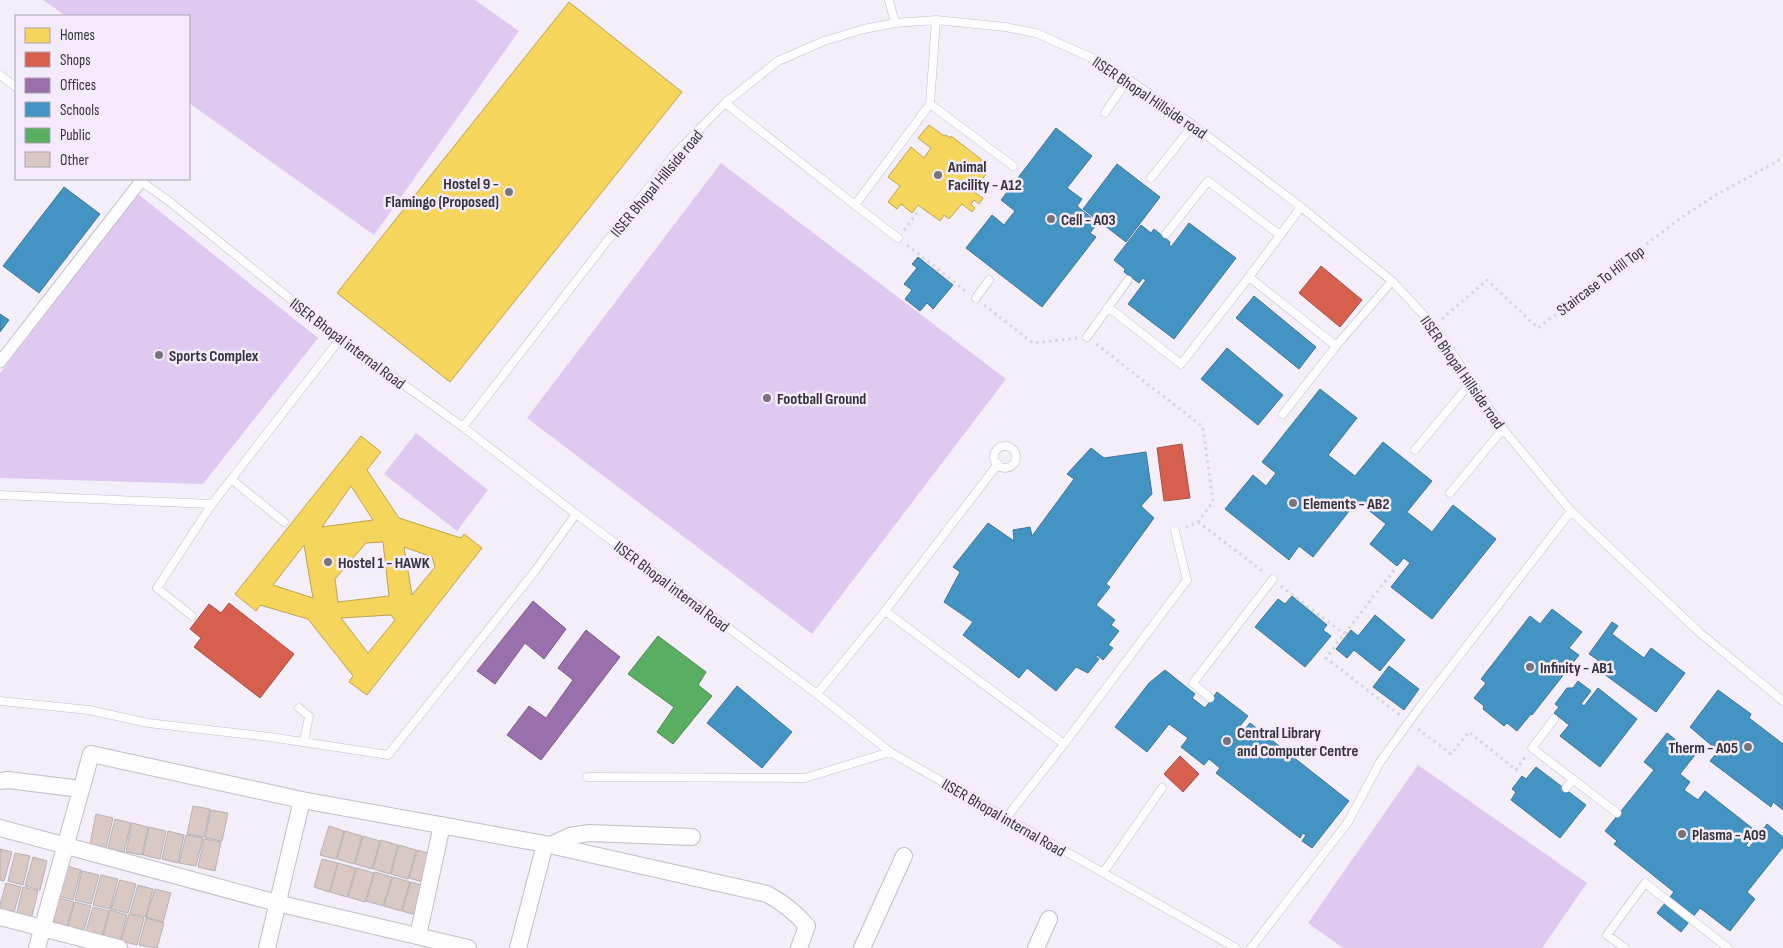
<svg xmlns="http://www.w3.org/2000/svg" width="1783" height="948" font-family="'Sofia Sans Condensed',sans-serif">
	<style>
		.green { fill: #dfc9f1 }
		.homes { fill: #f6d55c; stroke: #bca452; fill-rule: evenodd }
		.shops { fill: #d6604d; stroke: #a65247 }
		.offices { fill: #9970ab; stroke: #7b5e89 }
		.schools { fill: #4393c3; stroke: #3f769a }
		.public { fill: #5aae61; stroke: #4f8955 }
		.building { fill: #dac8c5; stroke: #b7b2b4 }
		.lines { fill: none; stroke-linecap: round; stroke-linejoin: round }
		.service-casing { stroke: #c1bec4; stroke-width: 9 }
		.pedestrian-casing { stroke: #c1bec4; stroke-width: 13 }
		.minor-casing { stroke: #c1bec4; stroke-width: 18 }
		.path { stroke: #d7d6d9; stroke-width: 3; stroke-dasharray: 2.5 4; stroke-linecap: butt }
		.service { stroke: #fdfcfe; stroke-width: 8 }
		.pedestrian { stroke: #fdfcfe; stroke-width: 11 }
		.minor { stroke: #fdfcfe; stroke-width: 16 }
		.poi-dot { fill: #78747c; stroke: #f3ebfb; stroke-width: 2 }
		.labels { text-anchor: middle; stroke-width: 5; stroke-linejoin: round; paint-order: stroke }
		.street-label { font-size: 16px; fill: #363339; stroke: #f3ebfb }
		.poi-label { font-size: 16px; font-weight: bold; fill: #363339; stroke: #f3ebfb; text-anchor: start }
	</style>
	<rect width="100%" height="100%" fill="#f3eef8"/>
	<path class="green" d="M43,0H475L519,31L374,235L189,103V16H66Z
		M721,163L1006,379L812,634L527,418Z
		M138,194L318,338L203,484L0,478V373Z
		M416,433L488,490L457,531L384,474Z
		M1418,765L1587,883L1542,948H1343L1308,923Z"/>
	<path class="homes" d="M569,2L682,92L450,382L337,293Z
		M929,125L944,136L946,135L950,138L951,136L982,160L980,161L986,165L983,169L987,173L973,191L983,198L979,204L974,200L971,204L975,208L972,212L962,204L949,219L944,215L940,221L918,205L912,213L901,204L897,209L888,202L900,186L888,177L911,147L924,158L931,148L918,138Z
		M361,436L381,452L367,470L399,518L461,538L464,534L482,548L367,695L349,682L353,676L308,619L260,605L256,611L235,594ZM351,486L373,520L322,527ZM383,542L389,596L338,602L335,579L366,543ZM304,545L313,598L273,585ZM404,547L432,557L435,567L412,595ZM391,615L395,620L368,653L341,618Z"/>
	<path class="shops" d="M1321,266L1362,300L1340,327L1299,293Z
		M1182,444L1190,498L1164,501L1157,448Z
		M229,603L294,654L260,698L194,647L201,638L190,629L209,604L221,613Z
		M1180,756L1199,774L1183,792L1164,774Z"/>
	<path class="offices" d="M533,601L566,629L544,659L525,643L495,684L477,671Z
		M586,630L620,657L541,760L507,735L529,706L546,718L573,680L558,668Z"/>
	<path class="schools" d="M1056,128L1092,156L1067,188L1082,199L1077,206L1098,223L1090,233L1096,237L1042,307L966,248L992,215L1004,225L1015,211L1001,200Z
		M1117,164L1160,197L1126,242L1083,209Z
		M64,187L100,214L39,293L3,266Z
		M1189,223L1236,258L1174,339L1128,304L1146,280L1143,278L1139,283L1124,272L1125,269L1114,260L1141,225L1151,233L1154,229L1170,242L1169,244L1171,247Z
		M918,257L953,285L933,309L927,303L920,311L905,299L912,290L904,284L917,268L912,264Z
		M1254,296L1316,347L1299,369L1236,318Z
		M0,314L9,320L0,332Z
		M1227,348L1283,395L1258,425L1201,379Z
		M1320,389L1357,418L1328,455L1355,476L1383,442L1432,481L1407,512L1432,532L1453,505L1496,539L1432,619L1391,587L1410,563L1404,558L1397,566L1370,544L1386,524L1357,501L1313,557L1299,546L1289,560L1225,509L1253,475L1266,486L1276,473L1262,462Z
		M1091,448L1104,458L1146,452L1152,494L1141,506L1154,518L1106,584L1110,587L1096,605L1115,620L1111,625L1119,631L1108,645L1113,648L1103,660L1097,655L1096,657L1099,659L1088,673L1076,667L1056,691L1027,668L1019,678L963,635L973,622L944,602L960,572L953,567L988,523L1014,541L1013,530L1030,527L1032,536L1074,479L1067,474Z
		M1292,596L1327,625L1323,630L1331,636L1305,667L1255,627L1278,599L1285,604Z
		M1552,609L1582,632L1569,648L1579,655L1532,715L1531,714L1517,731L1507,723L1504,726L1483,709L1484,706L1474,698L1486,683L1481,679L1530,616L1540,624Z
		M1375,615L1405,640L1380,671L1354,650L1347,658L1336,649L1351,630L1358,636Z
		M1612,622L1618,626L1612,634L1644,658L1651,648L1685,673L1656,712L1593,666L1598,660L1589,654Z
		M1389,666L1419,689L1404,710L1373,687Z
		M1165,670L1195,694L1192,698L1205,708L1217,692L1248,716L1240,726L1245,729L1250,723L1349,801L1312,848L1302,841L1306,835L1303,833L1300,838L1216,773L1220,768L1209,759L1204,765L1181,747L1188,738L1169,724L1147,752L1115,727L1149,683Z
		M1578,681L1591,691L1581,704L1584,706L1598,688L1637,719L1600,767L1560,736L1569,725L1554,713L1559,707L1555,704L1567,688H1573Z
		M737,686L792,732L762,768L707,723Z
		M1718,690L1751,714L1749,718L1783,744V810L1773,802L1771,807L1710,761L1718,751L1690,727Z
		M1667,733L1695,755L1680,774L1690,782L1684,790L1698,800L1705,791L1757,832L1746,845L1749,848L1767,824L1783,837V847L1747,892L1755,899L1730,931L1700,908L1681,932L1657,913L1674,892L1614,844L1617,841L1605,831L1654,770L1644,762Z
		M1536,767L1586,805L1560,838L1511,800L1516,792L1512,789L1522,776L1526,779Z"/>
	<path class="public" d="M658,636L706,672L698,685L712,696L673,744L657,732L674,707L628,674Z"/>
	<path class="building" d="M193,806L210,809L204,837L187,834Z
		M211,810L228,813L222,841L205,838Z
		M96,814L113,818L106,848L90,844Z
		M115,819L131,823L124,852L108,848Z
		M132,823L148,827L142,855L126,852Z
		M329,826L344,831L336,859L320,855Z
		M149,827L166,831L160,859L143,855Z
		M168,831L184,835L178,863L162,859Z
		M345,831L362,836L354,864L337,859Z
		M186,835L203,838L196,866L179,863Z
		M363,836L380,841L372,869L355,864Z
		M204,839L221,842L215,871L198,867Z
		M381,840L398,845L390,874L373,869Z
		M399,845L416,850L408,879L391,874Z
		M0,849L12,852L4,881L0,880Z
		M417,850L435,855L426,883L409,878Z
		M15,853L30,856L23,885L8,881Z
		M33,857L47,861L40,890L25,886Z
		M322,859L338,863L329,892L314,887Z
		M338,863L356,868L347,897L330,892Z
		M67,866L81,870L73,900L59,896Z
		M357,868L374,873L365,902L348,897Z
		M82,871L99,875L91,904L75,900Z
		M375,872L392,877L383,906L366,901Z
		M101,875L118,879L110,909L93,905Z
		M393,877L410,882L401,911L384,906Z
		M120,880L136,884L128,913L111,909Z
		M411,882L428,887L420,916L402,911Z
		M6,883L21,887L13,916L0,912V905Z
		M138,885L153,889L146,917L130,913Z
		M23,887L38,891L31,920L16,916Z
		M155,889L171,893L163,922L146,917Z
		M59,898L74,902L67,926L53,921Z
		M75,902L91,906L84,930L68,926Z
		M93,907L109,911L102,936L86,931Z
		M110,910L127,915L120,941L103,936Z
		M129,914L144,918L137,945L121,941Z
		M146,918L164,923L157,948L139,945Z"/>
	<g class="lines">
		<g class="service-casing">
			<path id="service" d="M889,0L895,23
				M0,75L16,87
				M725,103L855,205L930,104L936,20
				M930,104L1013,166
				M1105,113L1128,79
				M1151,178L1193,125
				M138,179L170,202L340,339L463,427L576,514L817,694L890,752L1236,948
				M855,205L898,238
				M1166,234L1208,181L1280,235
				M1249,277L1336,346
				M976,298L989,280
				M1108,307L1181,364L1249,277L1301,207
				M1087,337L1128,280
				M1283,414L1336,346L1392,281
				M463,427L673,156L725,103L778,61L824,41L864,29L895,23L936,20L1005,27L1036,33L1101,62L1128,79L1193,125L1301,207L1392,281L1434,326L1503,429L1571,511L1700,633L1783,701
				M994 457a11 11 0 1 1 22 0a11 11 0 1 1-22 0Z
				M1415,450L1472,381
				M231,479L284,522
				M1450,493L1503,429
				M0,495L212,504L340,339
				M885,611L1064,744
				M192,616L157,588L212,504
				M817,694L885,611L998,464
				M1210,698L1193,683L1273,579
				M0,701L89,710L148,723L270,737L388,755L535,571L576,514
				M299,708L309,716L304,742
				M1554,719L1532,748L1617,813
				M587,777L805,778L890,752
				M1566,788L1573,780
				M1006,818L1064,744L1187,580L1175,531
				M1103,873L1162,788
				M1251,948L1348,822L1380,762L1419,708L1571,511
				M1625,948L1607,935L1645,883L1728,948"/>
		</g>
		<g class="pedestrian-casing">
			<path id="pedestrian" d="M0,362L141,181"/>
		</g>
		<g class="minor-casing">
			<path id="minor" d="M0,781L8,780L81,789
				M0,828L277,903L468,948
				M551,845L570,836L589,833L692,837
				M0,917L119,948
				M418,936L442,825
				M37,948L91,754L302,800L545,844L767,894C784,903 795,912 807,926L799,948
				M267,948L302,800
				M518,948L545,844
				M862,948L904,856
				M1036,948L1049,919"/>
		</g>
		<path class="path" d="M904,230L917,213
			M907,245L967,292
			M984,305L1033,343L1077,338
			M1442,319L1487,280L1538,328L1682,217L1716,195L1783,158
			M1096,344L1203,427L1213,502L1198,522L1184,528
			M1198,522L1265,573
			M1394,570L1326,658L1401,716
			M1281,586L1344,634
			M1418,729L1451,754L1469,732L1516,770L1525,757"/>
		<use href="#service" class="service"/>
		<use href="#pedestrian" class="pedestrian"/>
		<use href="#minor" class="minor"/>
	</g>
	<g class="poi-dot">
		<circle cx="938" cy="175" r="5"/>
		<circle cx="509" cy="192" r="5"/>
		<circle cx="1051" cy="219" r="5"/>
		<circle cx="159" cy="355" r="5"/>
		<circle cx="767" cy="398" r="5"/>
		<circle cx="1293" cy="503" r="5"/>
		<circle cx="328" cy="562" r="5"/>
		<circle cx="1530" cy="667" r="5"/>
		<circle cx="1227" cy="741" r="5"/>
		<circle cx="1748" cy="747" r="5"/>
		<circle cx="1682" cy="834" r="5"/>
	</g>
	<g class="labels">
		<g class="street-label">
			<text transform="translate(1150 97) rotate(34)" y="6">IISER Bhopal Hillside road</text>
			<text transform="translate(656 183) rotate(-50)" y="6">IISER Bhopal Hillside road</text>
			<text transform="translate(1600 280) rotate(-37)" y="6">Staircase To Hill Top</text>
			<text transform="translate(348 343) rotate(37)" y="6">IISER Bhopal internal Road</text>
			<text transform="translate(1463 372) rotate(55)" y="6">IISER Bhopal Hillside road</text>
			<text transform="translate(672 586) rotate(37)" y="6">IISER Bhopal internal Road</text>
			<text transform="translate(1004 817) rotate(30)" y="6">IISER Bhopal internal Road</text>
		</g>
		<g class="poi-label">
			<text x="948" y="172">Animal<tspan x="948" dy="18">Facility - A12</tspan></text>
			<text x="499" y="189" text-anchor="end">Hostel 9 -<tspan x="499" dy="18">Flamingo (Proposed)</tspan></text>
			<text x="1061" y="225">Cell - A03</text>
			<text x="169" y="361">Sports Complex</text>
			<text x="777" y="404">Football Ground</text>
			<text x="1303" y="509">Elements - AB2</text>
			<text x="338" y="568">Hostel 1 - HAWK</text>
			<text x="1540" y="673">Infinity - AB1</text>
			<text x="1237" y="738">Central Library<tspan x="1237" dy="18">and Computer Centre</tspan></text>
			<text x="1738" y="753" text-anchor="end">Therm - A05</text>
			<text x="1692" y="840">Plasma - A09</text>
		</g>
	</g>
	<rect x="15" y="15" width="175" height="165" fill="#f3ebfb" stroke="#a7a1ad"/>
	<rect x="25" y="28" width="25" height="15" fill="#f6d55c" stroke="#a7a1ad"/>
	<text x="60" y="40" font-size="15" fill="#363339">Homes</text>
	<rect x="25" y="52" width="25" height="15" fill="#d6604d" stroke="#a7a1ad"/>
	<text x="60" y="65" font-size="15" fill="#363339">Shops</text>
	<rect x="25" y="78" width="25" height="15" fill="#9970ab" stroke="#a7a1ad"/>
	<text x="60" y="90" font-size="15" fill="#363339">Offices</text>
	<rect x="25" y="102" width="25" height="15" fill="#4393c3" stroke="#a7a1ad"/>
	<text x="60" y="115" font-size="15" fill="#363339">Schools</text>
	<rect x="25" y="128" width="25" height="15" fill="#5aae61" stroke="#a7a1ad"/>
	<text x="60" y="140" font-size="15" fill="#363339">Public</text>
	<rect x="25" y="152" width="25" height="15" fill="#dac8c5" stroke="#a7a1ad"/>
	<text x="60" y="165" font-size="15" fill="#363339">Other</text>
</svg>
